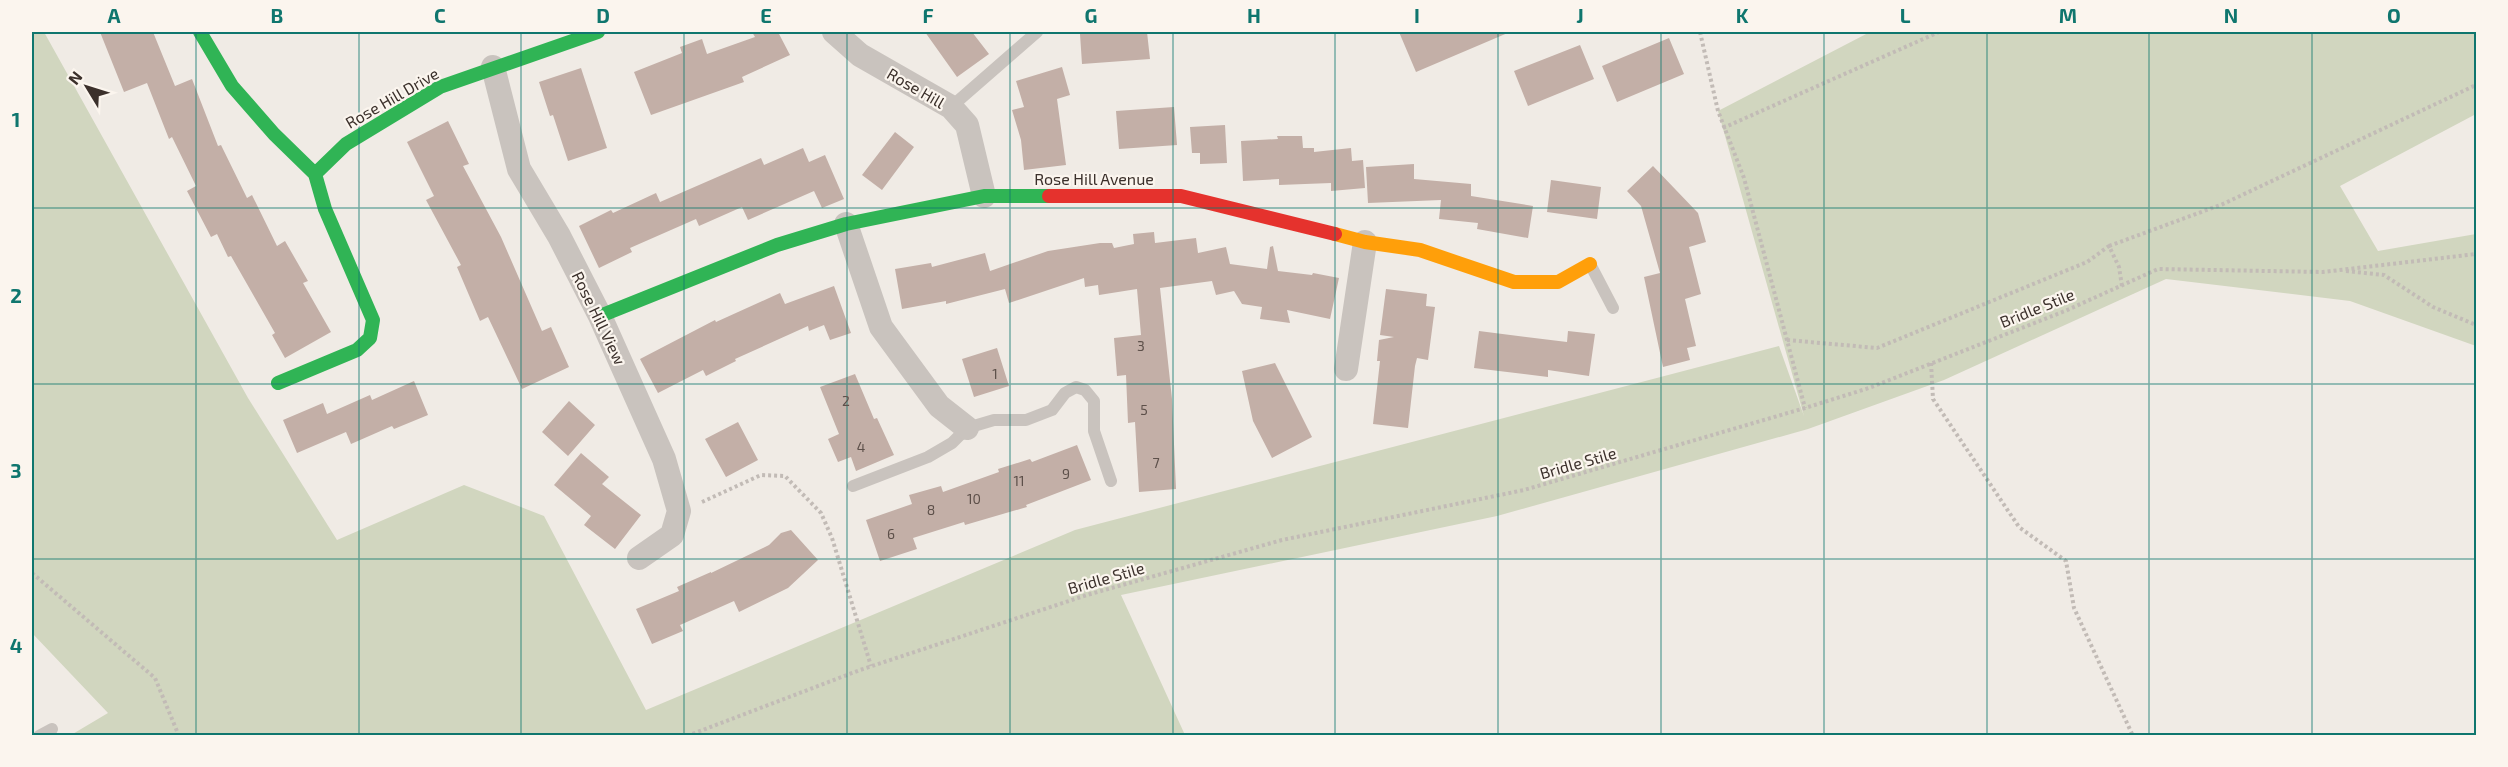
<svg xmlns="http://www.w3.org/2000/svg" width="2508" height="767" font-family="'Exo 2',sans-serif">
	<style>
		.green { fill: #d1d6bf }
		.building { fill: #c3afa7 }
		.lines { fill: none; stroke-linecap: round; stroke-linejoin: round }
		.path { stroke: #c2bbb6; stroke-width: 4; stroke-dasharray: 3 3; stroke-linecap: butt }
		.lane { stroke: #c9c3be; stroke-width: 12 }
		.street { stroke: #c9c3be; stroke-width: 24 }
		.fast { stroke: #30b455; stroke-width: 14 }
		.slow { stroke: #ff9f0a; stroke-width: 14 }
		.jam { stroke: #e5322d; stroke-width: 14 }
		.grid { fill: none; stroke: #0f766e; stroke-width: 1.5; stroke-opacity: 0.55 }
		.labels { text-anchor: middle; stroke-width: 4.5; stroke-linejoin: round; paint-order: stroke }
		.number-label { font-size: 14px; fill: #5d504a }
		.street-label { font-size: 16px; fill: #3b302b; stroke: #fbf5ee }
		.neatline { fill: none; stroke: #0f766e; stroke-width: 2 }
		.grid-label { font-size: 20px; text-anchor: middle; font-weight: bold; fill: #0f766e }
	</style>
	<rect width="100%" height="100%" fill="#f0ebe5"/>
	<path class="green" d="M32,32H44L248,398L337,540L464,485L544,516L646,710L1075,530L1779,346L1804,416L1718,111L1870,32H2476V114L2340,186L2378,251L2476,234V346L2350,301L2166,279L1944,380L1808,429L1497,516L1121,595L1185,735H71L108,713L32,633Z"/>
	<path class="building" d="M100,32H153L175,86L192,79L218,146L221,145L247,198L252,195L277,246L285,241L308,281L303,283L331,332L285,358L272,335L275,333L231,256L228,257L217,234L211,237L187,191L196,186L172,137L169,139L147,83L124,92Z
		M752,32H778L790,55L742,77L744,82L651,115L634,72L682,53L680,47L702,39L707,54L755,37Z
		M925,32H972L989,54L957,77Z
		M1094,32H1147L1150,59L1082,64L1080,34L1094,33Z
		M1399,32H1510L1416,72Z
		M1669,38L1684,74L1617,102L1602,66Z
		M1580,45L1594,79L1528,106L1514,71Z
		M1062,67L1070,95L1057,99L1066,165L1024,170L1021,140L1012,110L1024,107L1016,81Z
		M581,68L607,148L568,161L553,115L550,116L539,82Z
		M1174,107L1177,145L1119,149L1116,111Z
		M448,121L469,164L463,166L501,237L542,331L551,327L569,367L522,389L488,317L480,321L457,267L461,265L426,200L434,196L407,142Z
		M1225,125L1227,163L1200,164V153H1192L1190,127Z
		M895,132L914,147L882,190L862,175Z
		M1277,136H1302L1303,148H1314V152L1351,148L1352,161L1363,160L1365,188L1331,191V183L1279,185V179L1243,181L1241,141L1278,139Z
		M803,148L809,162L825,155L844,199L822,208L814,191L748,220L742,207L699,226L696,219L630,248L632,252L599,268L579,226L611,210L613,213L656,193L660,202L761,158L764,165Z
		M1414,164V179L1471,184V196L1533,206L1528,238L1477,229L1478,223L1439,219L1441,200L1368,203L1366,167Z
		M1653,166L1698,213L1706,242L1689,247L1701,294L1685,299L1696,346L1687,348L1690,360L1663,367L1644,277L1660,273L1641,206L1627,191Z
		M1551,180L1601,187L1597,219L1547,212Z
		M1154,232L1155,243L1196,238L1198,253L1226,247L1230,264L1267,269L1270,247L1273,246L1278,271L1312,275L1313,273L1339,278L1330,319L1287,310L1290,323L1260,319L1262,307L1242,304L1234,291L1216,295L1212,281L1160,288L1172,399L1176,489L1139,492L1135,422L1128,423L1126,375L1117,376L1114,338L1141,335L1137,289L1099,295L1098,285L1085,287L1084,278L1009,303L1005,289L946,304V301L902,309L895,269L931,263L932,267L985,253L990,271L1048,251L1100,243H1112L1114,248L1134,244L1133,234Z
		M834,286L851,333L830,340L824,325L809,331L808,326L735,359L736,361L706,376L703,370L658,393L640,359L715,320L716,322L780,293L785,304Z
		M1386,289L1427,294L1426,306L1435,307L1428,360L1417,358L1415,366L1408,428L1373,424L1380,361H1377L1379,340L1394,337L1380,335Z
		M1479,331L1567,342L1568,331L1595,334L1589,376L1548,370V377L1474,368Z
		M997,348L1009,386L974,397L962,359Z
		M1275,363L1312,437L1272,458L1253,421L1242,371Z
		M855,374L874,419L877,418L894,455L856,471L851,457L838,462L828,439L839,434L820,387Z
		M414,381L428,415L394,429L392,426L351,444L346,432L297,453L283,420L323,403L327,414L370,395L372,400Z
		M569,401L595,425L568,456L542,432Z
		M738,422L758,460L726,477L705,439Z
		M1077,445L1091,480L1026,505L1027,507L965,525L964,522L913,538L917,549L880,561L866,520L912,504L909,495L941,486L943,492L999,472L998,469L1030,459L1032,462Z
		M581,453L609,477L602,484L641,515L615,549L584,525L591,516L554,485Z
		M791,530L818,560L788,588L739,612L734,601L680,625L683,631L652,644L636,609L679,591L677,587L711,572V573L769,545L781,533Z"/>
	<g class="lines">
		<path class="path" d="M1700,32L1718,111L1744,178L1805,408
			M1723,128L1939,32
			M2109,246L2223,204L2476,85
			M2346,271L2384,275L2433,307L2476,325
			M1787,340L1877,348L2087,262L2109,246L2119,267L2122,286
			M1931,363L1933,399L2019,527L2066,561L2074,608L2133,736
			M702,502L761,475L785,476L821,513L832,538L871,666
			M32,573L155,678L179,736
			M687,736L860,670L1087,595L1282,540L1524,490L1805,408L1869,388L2065,311L2158,269L2323,272L2476,254"/>
		<path class="lane" d="M951,107L1037,32
			M1590,264L1613,308
			M853,486L928,457L952,443L967,428L994,420H1026L1052,410L1065,393L1076,387L1085,390L1094,401V431L1111,481
			M39,736L52,729"/>
		<path class="street" d="M834,32L860,55L951,107L967,125L984,196
			M493,67L519,169L559,236L600,316L664,459L679,511L672,535L639,558
			M846,224L881,327L939,406L967,428
			M1346,369L1365,242"/>
		<path class="fast" d="M200,32L232,86L274,134L315,174L325,209L373,320L370,338L357,350L278,383
			M315,174L346,144L440,87L598,32
			M600,316L777,245L846,224L984,196H1049"/>
		<path class="slow" d="M1335,234L1365,242L1420,250L1514,282H1558L1590,264"/>
		<path class="jam" d="M1049,196H1181L1335,234"/>
	</g>
	<path class="grid" d="M196,32V736M359,32V736M521,32V736M684,32V736M847,32V736M1010,32V736M1173,32V736M1335,32V736M1498,32V736M1661,32V736M1824,32V736M1987,32V736M2149,32V736M2312,32V736M32,208H2476M32,384H2476M32,559H2476"/>
	<g class="labels">
		<g class="number-label">
			<text x="1141" y="351">3</text>
			<text x="995" y="379">1</text>
			<text x="846" y="406">2</text>
			<text x="1144" y="415">5</text>
			<text x="861" y="452">4</text>
			<text x="1156" y="468">7</text>
			<text x="1066" y="479">9</text>
			<text x="1019" y="486">11</text>
			<text x="974" y="504">10</text>
			<text x="931" y="515">8</text>
			<text x="891" y="539">6</text>
		</g>
		<g class="street-label">
			<text transform="translate(916 88) rotate(30)" y="6">Rose Hill</text>
			<text transform="translate(392 98) rotate(-30)" y="6">Rose Hill Drive</text>
			<text x="1094" y="185">Rose Hill Avenue</text>
			<text transform="translate(2037 308) rotate(-22)" y="6">Bridle Stile</text>
			<text transform="translate(599 318) rotate(64)" y="6">Rose Hill View</text>
			<text transform="translate(1578 463) rotate(-16)" y="6">Bridle Stile</text>
			<text transform="translate(1106 578) rotate(-16)" y="6">Bridle Stile</text>
		</g>
	</g>
	<rect width="2508" height="767" fill="none" stroke="#fbf5ee" stroke-width="66"/>
	<g transform="translate(87 87) rotate(308)" stroke="#fbf5ee" stroke-width="4.5" paint-order="stroke">
	<path d="M0-4.5L10 22L0 15L-10 22Z" fill="#3b302b"/>
	<text y="-9" font-size="16" font-weight="bold" text-anchor="middle" fill="#3b302b">N</text>
	</g>
	<rect x="33" y="33" width="2442" height="701" class="neatline"/>
	<g class="grid-label">
		<text x="114" y="23">A</text>
		<text x="277" y="23">B</text>
		<text x="440" y="23">C</text>
		<text x="603" y="23">D</text>
		<text x="766" y="23">E</text>
		<text x="928" y="23">F</text>
		<text x="1091" y="23">G</text>
		<text x="1254" y="23">H</text>
		<text x="1417" y="23">I</text>
		<text x="1580" y="23">J</text>
		<text x="1742" y="23">K</text>
		<text x="1905" y="23">L</text>
		<text x="2068" y="23">M</text>
		<text x="2231" y="23">N</text>
		<text x="2394" y="23">O</text>
		<text x="16" y="127">1</text>
		<text x="16" y="303">2</text>
		<text x="16" y="478">3</text>
		<text x="16" y="653">4</text>
	</g>
</svg>
